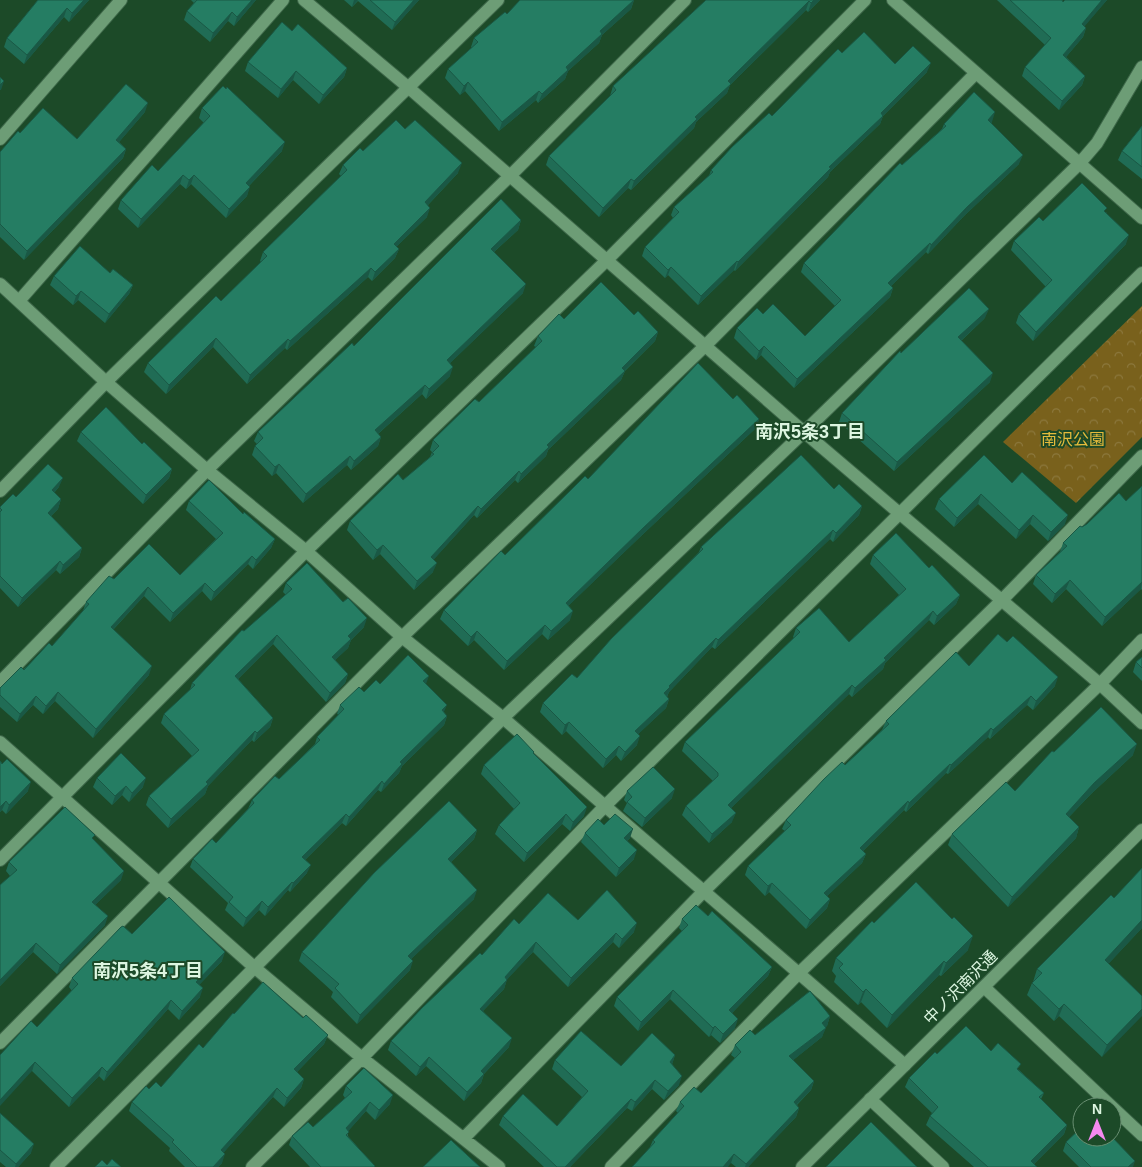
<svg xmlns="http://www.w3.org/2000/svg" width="1142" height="1167" font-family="Arial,'Noto Sans JP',sans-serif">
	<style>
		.park { fill: url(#park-crowns) }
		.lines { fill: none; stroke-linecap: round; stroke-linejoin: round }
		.minor-casing { stroke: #3e6749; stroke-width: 14 }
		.tertiary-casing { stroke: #3e6749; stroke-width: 14 }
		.minor { stroke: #6d9d76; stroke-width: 12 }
		.tertiary { stroke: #6d9d76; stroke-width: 12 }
		.wall { fill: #206c55 }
		.shaded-wall { fill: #1a5845 }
		.building { fill: #257d63; stroke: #1a5845 }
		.labels { text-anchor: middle; stroke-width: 4; stroke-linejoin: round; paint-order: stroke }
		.park-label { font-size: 16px; fill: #e5bb3c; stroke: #1c4a28 }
		.street-label { font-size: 16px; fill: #ddf6e1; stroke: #1c4a28 }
		.neighbourhood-label { font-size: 18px; font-weight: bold; fill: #ddf6e1; stroke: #1c4a28 }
	</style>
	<defs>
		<pattern id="park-crowns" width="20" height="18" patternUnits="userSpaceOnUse" patternTransform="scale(1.25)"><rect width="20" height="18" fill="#79611c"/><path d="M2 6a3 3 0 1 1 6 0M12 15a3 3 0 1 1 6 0" fill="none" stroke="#8c783d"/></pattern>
	</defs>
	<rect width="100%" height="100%" fill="#1c4a28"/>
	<path class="park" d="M1142,306V437L1076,503L1003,442Z"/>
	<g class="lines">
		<g class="minor-casing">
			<path id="minor" d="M304,0L409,88L804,432L1100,684L1142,723
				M893,0L1142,218
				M0,139L121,0
				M0,284L106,382L207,470L306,551L402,637L503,718L905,1065
				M19,301L283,0
				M0,491L106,382L498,0
				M0,682L207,470L510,176L685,0
				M0,742L254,967L362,1058L499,1167
				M0,860L306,551L607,260L865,0
				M984,987L1142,1135
				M0,1043L402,637L705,346L976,73
				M870,1099L943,1167
				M464,1138L704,891L1002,600L1142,456
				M56,1167L503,718L804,432L1079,164L1097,143L1142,67
				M252,1167L362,1058L605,806L1142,273
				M611,1167L799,973L1100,684L1142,640"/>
		</g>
		<g class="tertiary-casing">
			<path id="tertiary" d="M802,1167L1142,830"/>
		</g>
		<use href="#minor" class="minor"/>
		<use href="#tertiary" class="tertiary"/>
	</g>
	<path class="wall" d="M37,0H89L69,22L64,17L24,64L4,47L7,38L37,1Z
		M191,0H256L234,26L228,21L210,42L184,20L187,11L194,3Z
		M344,0H419L392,30L358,1L352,7Z
		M634,0L631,9L602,35L599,43L568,71L565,79L538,103L536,100L499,131L465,91L460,95L445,78L448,69L472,48L471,47L474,38L507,14Z
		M706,0H820L808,12L806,10L730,85L727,93L696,122L694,128L631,190L628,188L599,217L546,165L549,156L610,96L613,86Z
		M997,0H1062L1063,2L1107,0L1084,26L1086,28L1083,37L1066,57L1085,76L1082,85L1059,110L1022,76L1025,67L1045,45Z
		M292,31L347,68L344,77L319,104L293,80L278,98L245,71L248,62Z
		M842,53L895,64L927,72L883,116L880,124L830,172L828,177L735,271L734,270L698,305L668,275L665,278L642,256L645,247L673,218L671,215L674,207L709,176L711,170Z
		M202,108L282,151L249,186L247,196L226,218L191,184L186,189L180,184L138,228L118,209L121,200L158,171L204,123L199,118Z
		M145,112L119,142L126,149L123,158L24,260L0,237V152L20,133L77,139Z
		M992,122L991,123L1019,164L964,216L928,254L926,252L891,286L893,288L890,297L794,388L761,355L756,360L734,338L737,328L763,314L805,336L835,306L801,272L804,263L902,165L942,129L944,124Z
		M1142,126V179L1118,160L1122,151Z
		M405,129L458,173L428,205L427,217L396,247L399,249L395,258L372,281L368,277L287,350L285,348L247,384L213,347L166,394L144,372L148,363L221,301L261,262L260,261L263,252L341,176L339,174L343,165L363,151Z
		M1106,212L1126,244L1033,341L1016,323L1019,314L1046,287L1011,250L1014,241L1043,221Z
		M521,220L518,230L494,252L523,293L450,363V376L426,399L422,394L378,434L381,437L378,446L351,470L347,465L303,503L276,473L272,476L252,455L255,446L257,444L254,441L258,432L354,346Z
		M110,273L133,285L129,294L105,323L78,300L73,305L50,285L54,276Z
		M634,315L658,332L655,341L625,371L621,380L548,450L546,456L518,483L515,480L477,518L474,515L433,560V572L414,590L380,554L373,560L347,530L350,521L403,480L430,457L432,452L430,450L433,440L479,402L536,347L534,346L538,336L564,319Z
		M985,318L961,341L990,382L894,471L839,422L842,413L901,353Z
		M733,399L759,419L756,428L640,537L568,606L570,620L548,640L542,634L504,670L474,640L468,646L440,619L444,610L505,555L588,479Z
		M81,432L142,444L172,469L169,478L143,504L77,441Z
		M1012,483L1065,524L1048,541L1030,524L1016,539L978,504L954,527L935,509L939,499Z
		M1142,486V590L1141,589L1102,626L1066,589L1052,603L1033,584L1036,575L1060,552L1063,543L1082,527L1126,501Z
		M59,487L54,493L61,499L58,509L51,516L82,548L79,557L60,574L56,570L18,607L0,588V507L16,497Z
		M834,489L862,506L859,515L833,542L830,539L715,649L712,647L669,692L667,697L669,699L666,708L638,734L637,745L621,761L616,755L603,768L566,731L562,735L540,712L543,703L577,678L699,552L701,547Z
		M189,501L243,514L275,539L271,548L253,569L248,564L211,601L202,591L170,622L144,596L113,630L149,675L93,738L55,701L43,714L33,705L17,722L0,707V688L52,646L83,611L86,602L114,579L180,575L216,539L186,510Z
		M873,555L929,568L960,595L956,604L934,625L929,620L885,663L883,669L852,697L849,694L731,808L732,822L709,843L682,815L686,806L713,781L682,751L685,742L794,638L793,637L796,628L849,642L899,595L870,564Z
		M286,583L364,627L351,640L348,648L335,660L348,674L345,683L326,702L273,644L238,679L273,718L270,727L254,742L252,740L208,786L205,794L168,828L146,805L149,796L192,756L161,723L164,714L190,690L192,683L244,631L286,595L283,592Z
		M1142,657V681L1133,672L1136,662Z
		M969,666L1055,686L1033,710L1027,705L990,739L988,737L948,774L946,773L906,812L904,810L863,851L866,854L862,863L827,896L830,899L827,908L806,929L769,892L765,896L745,875L748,866L785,831L782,829L786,820L882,730L886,721Z
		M380,684H426L444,713L447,716L444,725L402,766L399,773L381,792L378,790L346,826L342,823L305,860L307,873L290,892L288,890L265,916L259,910L243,927L225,910L228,903L190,867L193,859L216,843L248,809L252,800L279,779L315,744L317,737L339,715L337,714L340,705Z
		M534,752V754L584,816L570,831L562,824L524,862L495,834L499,825L514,809L481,774L484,765Z
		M1054,752L1133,755L1091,794L1069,817L1079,827L1076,838L1008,907L948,845L952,834L1015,791Z
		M0,761L28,791L6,814L2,810L0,812Z
		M97,778L143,787L129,802L122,795L112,805L93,787Z
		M627,791L672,798L642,827L623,811L627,803L624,800Z
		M604,825L630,838L627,841L634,859L616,877L581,842L585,833Z
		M477,830L474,839L451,862L474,899L411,959L410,970L357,1024L331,997L333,992L299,961L302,952Z
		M93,840L121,880L95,905L105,925L57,974L33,952L0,986V885L10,876L6,871L9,862Z
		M708,916L772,967L768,976L732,1013L735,1028L720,1043L711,1035L709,1037L670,999L638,1031L614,1006L617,997L682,931L679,928L682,919Z
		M578,920L634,932L619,948L613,942L568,987L533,952L507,979L504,989L483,1011L509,1047L484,1074L481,1083L464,1101L426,1066L416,1076L388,1050L391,1041L482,955L519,924Z
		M874,923L968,950L941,976L939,975L887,1028L861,1002L858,1005L834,982L836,976L832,971L836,958Z
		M1142,928L1108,964L1142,996L1102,1057L1059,1016L1054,1021L1027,995L1032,983L1033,982L1037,969Z
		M132,934L222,961L199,985L200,997L179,1020L168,1009L104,1081L99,1076L69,1107L32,1071L37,1027L72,991L69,987L72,978Z
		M234,1014L303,1018L328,1035L324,1044L297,1072L304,1079L301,1088L284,1107L273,1097L223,1153L222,1163L218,1167H185L169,1151L170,1148L129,1111L132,1102L149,1089L161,1087L203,1048Z
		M830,1016L827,1026L825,1027L822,1037L793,1060L814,1081L811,1090L797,1105L799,1108L796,1117L748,1167H736L731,1163L650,1147L653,1140L678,1113L676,1111L680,1102L701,1093L735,1058L731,1055L735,1045L755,1035Z
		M991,1051L1019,1070L1044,1093L1041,1099L1067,1125L1064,1134L1034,1164L1037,1167H974L926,1125L930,1116L932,1113L905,1087L909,1078L937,1054Z
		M675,1055L672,1064L679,1085L664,1100L652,1089L632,1111L627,1108L570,1167H544L499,1125L503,1116L557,1126L582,1097L552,1069L555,1060L621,1066Z
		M346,1086L390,1104L375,1120L366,1111L348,1131V1136L375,1167H310L289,1145L292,1136L313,1127L345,1098L343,1095Z
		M0,1113L31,1153L18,1167H6L0,1162Z
		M1066,1142L1133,1167H1079L1063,1151Z"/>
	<path class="shaded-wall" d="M84,0H89L69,22L72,13Z
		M252,0H256L234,26L237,17Z
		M354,0H358L352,7Z
		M414,0H419L392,30L395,22Z
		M634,0L631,9L602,35L599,43L568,71L565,79L538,103L542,94L600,31Z
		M814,0H820L808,12L811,3Z
		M1102,0H1107L1079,33L1082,24Z
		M809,1L806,10L730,85L727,93L696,122L694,128L631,190L634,181L695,117L728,81Z
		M67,8L64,17L24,64L27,55Z
		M232,12L228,21L210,42L213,33Z
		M1086,28L1083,37L1060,64L1063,55Z
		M931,63L927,72L883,116L880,124L830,172L828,177L735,271L738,262L881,113Z
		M347,68L344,77L319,104L323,95Z
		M296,71L293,80L278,98L281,89Z
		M1085,76L1082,85L1059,110L1062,101Z
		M4,81L1,90H0V85Z
		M468,82L465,91L460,95L464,86Z
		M539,91L536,100L499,131L502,122Z
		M148,103L145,112L113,149L116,140Z
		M995,112L992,122L985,129L988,120Z
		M285,142L282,151L243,192L246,183Z
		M126,149L123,158L24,260L27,251Z
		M1023,155L1019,164L964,216L928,254L931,245L967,207Z
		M462,163L458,173L422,211L425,202Z
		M183,175L180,184L138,228L141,219Z
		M194,175L191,184L186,189L189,180Z
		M631,179L628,188L599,217L603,208Z
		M250,187L247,196L226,218L229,209Z
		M430,208L427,217L390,253L394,244Z
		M521,220L518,230L487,258L491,249Z
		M1129,235L1126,244L1033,341L1036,332Z
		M930,243L926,252L885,292L888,283Z
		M399,249L395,258L372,281L375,272Z
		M737,261L734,270L698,305L701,296Z
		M671,267L668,275L665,278L668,270Z
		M371,268L368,277L287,350L290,341Z
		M526,284L523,293L444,369L447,360Z
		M133,285L129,294L105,323L109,314Z
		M893,288L890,297L794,388L797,379Z
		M81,291L78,300L73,305L76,296Z
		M989,309L985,318L955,346L958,337Z
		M658,332L655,341L619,376L625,371L621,380L548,450L546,456L518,483L521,474L547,445L622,368Z
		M216,338L213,347L166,394L169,385Z
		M288,339L285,348L247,384L250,375Z
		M764,346L761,355L756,360L759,351Z
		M453,367L450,376L426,399L429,389Z
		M993,373L990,382L894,471L897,462Z
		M425,385L422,394L372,439L375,430Z
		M759,419L756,428L640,537L562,612L566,603L643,528Z
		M381,437L378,446L351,470L354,461Z
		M350,456L347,465L303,503L306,494Z
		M279,464L276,473L272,476L275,467Z
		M172,469L169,478L143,504L146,495Z
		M519,471L515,480L477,518L481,509Z
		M63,478L59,487L48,499L52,490Z
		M981,494L978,504L954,527L957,518Z
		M61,499L58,509L45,522L48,513Z
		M478,506L474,515L428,566L431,557Z
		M862,506L859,515L833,542L836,533Z
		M1033,515L1030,524L1016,539L1019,530Z
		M1068,515L1065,524L1048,541L1051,532Z
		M833,530L830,539L715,649L718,640Z
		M275,539L271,548L253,569L256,560Z
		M383,545L380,554L373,560L377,550Z
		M82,548L79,557L60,574L63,565Z
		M252,556L248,564L211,601L214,592Z
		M60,561L56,570L18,607L22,598Z
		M437,563L433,572L414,590L417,581Z
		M1070,580L1066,589L1052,603L1055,594Z
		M1142,582L1141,589L1102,626L1105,617Z
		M205,583L202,591L170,622L173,613Z
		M148,587L144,596L107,636L111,627Z
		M960,595L956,604L934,625L937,616Z
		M573,611L570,620L548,640L551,631Z
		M933,611L929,620L885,663L883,669L852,697L855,688L884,658Z
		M367,618L364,627L351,640L348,648L329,666L332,657L348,636Z
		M545,625L542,634L504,670L507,661Z
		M477,631L474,640L468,646L471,637Z
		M277,635L273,644L232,685L235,676Z
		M716,638L712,647L669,692L667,696L664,693L669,686Z
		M152,666L149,675L93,738L96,729Z
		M348,674L345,683L326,702L330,693Z
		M429,676L426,684L423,681Z
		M1058,677L1055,686L1033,710L1036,701Z
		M852,685L849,694L725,814L728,805Z
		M58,692L55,701L43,714L46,706Z
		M36,696L33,705L17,722L20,714Z
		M1031,696L1027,705L990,739L993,730Z
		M669,699L666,708L632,740L635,731Z
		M447,705L443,714L442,710Z
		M447,716L444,725L402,766L399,773L381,792L384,784L400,762Z
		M273,718L270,727L254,742L257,733Z
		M569,722L566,731L562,735L565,725Z
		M991,728L988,737L948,774L951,765Z
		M255,731L252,740L208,786L205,794L168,828L171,819Z
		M640,736L637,745L621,761L625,752Z
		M1137,744L1133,755L1091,794L1062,824L1066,814L1094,783Z
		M619,746L616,755L603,768L606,759Z
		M950,764L946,773L906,812L909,803Z
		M146,778L143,787L129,802L132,793Z
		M382,781L378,790L346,826L349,817Z
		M31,782L28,791L6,814L9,805Z
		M126,786L122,795L112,805L115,796Z
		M675,789L672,798L642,827L645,818Z
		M6,801L2,810L0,812V807Z
		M908,801L904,810L857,857L860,848Z
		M587,807L584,816L570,831L573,822Z
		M736,813L732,822L709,843L712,834Z
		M346,814L342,823L299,866L302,857Z
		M566,814L562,824L524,862L527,853Z
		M1079,827L1076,838L1008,907L1012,897Z
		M633,829L630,838L621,847L624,838Z
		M477,830L474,839L445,868L448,859Z
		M637,850L634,859L616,877L619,868Z
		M866,854L862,863L821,902L824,893Z
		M311,865L307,873L290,892L293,883Z
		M124,871L121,880L89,911L92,902Z
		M292,882L288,890L265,916L268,907Z
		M772,883L769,892L765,896L768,886Z
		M477,890L474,899L405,965L408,956Z
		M830,899L827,908L806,929L810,920Z
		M262,901L259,910L243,927L246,918Z
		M108,916L105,925L57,974L60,965Z
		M1142,920V928L1100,973L1105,960Z
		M637,923L634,932L619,948L622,939Z
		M616,933L613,942L568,987L571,978Z
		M973,936L968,950L941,976L946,963Z
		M536,942L533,952L501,986L505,977Z
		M36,943L33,952L0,986V980Z
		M225,952L222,961L193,991L196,982Z
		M413,961L410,970L357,1024L360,1015Z
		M944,961L939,975L887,1028L892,1015Z
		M772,967L768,976L726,1019L729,1010Z
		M507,980L504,989L476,1018L480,1009Z
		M203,988L200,997L179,1020L182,1011Z
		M866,989L861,1002L858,1005L863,992Z
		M673,990L670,999L638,1031L641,1022Z
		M171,1000L168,1009L104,1081L107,1072Z
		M1064,1004L1059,1016L1054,1021L1059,1009Z
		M1142,1009V1016L1102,1057L1107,1045Z
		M830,1016L827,1026L819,1032L822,1023Z
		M738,1019L735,1028L720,1043L723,1034Z
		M715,1026L711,1035L709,1037L713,1028Z
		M826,1028L822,1037L786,1066L789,1056Z
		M328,1035L324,1044L291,1078L294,1069Z
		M512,1038L509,1047L478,1080L481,1071Z
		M675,1055L672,1065L670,1062Z
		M429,1057L426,1066L416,1076L420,1067Z
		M35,1062L32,1071L0,1106V1100Z
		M102,1067L99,1076L69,1107L72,1098Z
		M484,1074L481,1083L464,1101L467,1092Z
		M682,1076L679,1085L664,1100L668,1091Z
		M304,1079L301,1088L284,1107L287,1098Z
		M655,1080L652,1089L632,1111L635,1102Z
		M814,1081L811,1090L790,1111L794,1102Z
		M277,1088L273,1097L218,1159L221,1150Z
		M393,1095L390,1104L375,1120L379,1110Z
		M631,1099L627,1108L570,1167H565Z
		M370,1102L366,1111L343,1137L346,1128Z
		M799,1108L796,1117L748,1167H745L746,1164Z
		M1067,1125L1064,1134L1031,1167V1161Z
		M34,1144L31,1153L18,1167H15L16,1164Z
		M225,1154L222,1163L218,1167H213Z
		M734,1154L731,1163L728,1167H723Z
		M1135,1161L1133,1167H1128Z"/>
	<path class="building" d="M38,0H84L72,13L67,8L27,55L7,38Z
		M197,0H252L237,17L232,12L213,33L187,11Z
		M370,0H414L395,22Z
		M520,0H634L600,31L602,34L566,67L568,70L542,94L539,91L502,122L468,82L464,86L448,69L478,42L474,38L505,12L507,14Z
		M706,0H814L811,3L809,1L728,81L731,84L695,117L697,119L634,181L631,179L603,208L549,156L616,90L613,86Z
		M1010,0H1062L1063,2L1065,0H1102L1082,24L1086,28L1063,55L1085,76L1062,101L1025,67L1051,38Z
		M282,22L292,31L298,24L347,68L323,95L296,71L281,89L248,62Z
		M864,32L895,64L913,46L931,63L881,113L883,116L829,167L831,168L738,262L737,261L701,296L671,267L668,270L645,247L679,212L674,207L713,172L711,170L732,147L769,113L772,116L838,49L842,53Z
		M0,77L4,81L0,85Z
		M126,84L148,103L116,140L126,149L27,251L0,224V152L18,131L20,133L43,108L77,139Z
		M223,86L226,89L227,87L285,142L246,183L250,187L229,209L194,175L189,180L183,175L141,219L121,200L152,165L158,171L210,116L202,108Z
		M974,92L995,112L988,120L1023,155L967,207L931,245L930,243L888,283L893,288L797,379L764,346L759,351L737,328L757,308L763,314L773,304L805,336L841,300L804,263L900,163L902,165L946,126L944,124Z
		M396,120L405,129L415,120L462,163L425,202L430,208L394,244L399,249L375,272L371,268L290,341L288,339L250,375L216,338L169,385L148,363L216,296L221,301L267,256L263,252L347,170L343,165L360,148L363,151Z
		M1142,126V167L1122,151Z
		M1082,183L1107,208L1104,211L1129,235L1036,332L1019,314L1052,280L1014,241L1039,217L1043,221Z
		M501,199L521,220L491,249L526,284L447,360L453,367L429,389L425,385L375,430L381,437L354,461L350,456L306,494L279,464L275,467L255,446L263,438L258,432L352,343L354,346Z
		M80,246L110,273L113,269L133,285L109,314L81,291L76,296L54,276Z
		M601,282L634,315L638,311L658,332L622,368L625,371L547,445L549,447L521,474L519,471L481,509L478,506L431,557L437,563L417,581L383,545L377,550L350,521L398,474L403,480L434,454L432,453L439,446L433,440L475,399L479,402L542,341L538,336L559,314L564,319Z
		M969,288L989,309L958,337L993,373L897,462L842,413L900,351L901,353Z
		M698,363L733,399L737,395L759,419L643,528L566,603L573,611L551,631L545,625L507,661L477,631L471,637L444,610L501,551L505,555L585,476L588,479Z
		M106,407L142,444L144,442L172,469L146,495L81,432Z
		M801,455L834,489L839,484L862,506L836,533L833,530L718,640L716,638L669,686L670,687L664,693L669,699L635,731L640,736L625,752L619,746L606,759L569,722L565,725L543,703L572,674L577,678L611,639L703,549L701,547Z
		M984,455L1012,483L1022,472L1068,515L1051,532L1033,515L1019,530L981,494L957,518L939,499Z
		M48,464L63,478L52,490L61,499L48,513L82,548L63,565L60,561L22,598L0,576V512L2,510L0,508V507L13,494L16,497Z
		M209,480L243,514L244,512L275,539L256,560L252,556L214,592L205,583L173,613L148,587L111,627L152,666L96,729L58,692L46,706L36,696L20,714L0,695V688L21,667L24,670L49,643L52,646L89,604L86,602L109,576L114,579L149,544L180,575L223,533L189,501Z
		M1142,486V582L1105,617L1070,580L1055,594L1036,575L1067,546L1063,543L1080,526L1082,527L1087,524L1119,493L1126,501Z
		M896,533L929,568L932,565L960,595L937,616L933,611L884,658L886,660L855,688L852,685L728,805L736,813L712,834L686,806L718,776V773L685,742L800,632L796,628L819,608L849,642L906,589L873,555Z
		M307,563L343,602L348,598L367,618L348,636L351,639L332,657L348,674L330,693L277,635L235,676L273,718L257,733L255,731L206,782L208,784L171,819L149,796L199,750L164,714L195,685L192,683L242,630L244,631L292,589L286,583Z
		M998,634L1007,642L1013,636L1058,677L1036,701L1031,696L993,730L991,728L951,765L950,764L909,803L908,801L860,848L866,854L824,893L830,899L810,920L772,883L768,886L748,866L791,825L786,820L824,779L842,762L845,765L889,724L886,721L956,652L969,666Z
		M408,655L429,676L423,681L447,705L442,710L447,716L400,762L402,764L384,784L382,781L349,817L346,814L302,857L311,865L293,883L292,882L268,907L262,901L246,918L229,902L233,897L193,859L212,839L216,843L254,803L252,800L275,776L279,779L320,740L317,737L344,709L340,705L359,687L364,692L376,680L380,684Z
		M1142,657V668L1136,662Z
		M1101,707L1137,744L1094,783L1066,814L1079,827L1012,897L952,834L1006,782L1015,791L1052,751L1054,752Z
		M517,734L534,752L533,753L587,807L573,822L566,814L527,853L499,825L520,803L484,765Z
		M121,753L146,778L132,793L126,786L115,796L97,778Z
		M7,759L31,782L9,805L6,801L0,807V761L2,764Z
		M653,767L675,789L645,818L627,802L632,797L627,791Z
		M449,801L477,830L448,859L477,890L408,956L413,961L360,1015L335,988L339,984L302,952L374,873Z
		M65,807L95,835L92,838L124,871L92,902L108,916L60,965L36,943L0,980V885L17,870L9,862Z
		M615,814L633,829L624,838L637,850L619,868L585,833L598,819L604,825Z
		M1142,868V920L1105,960L1142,996V1009L1107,1045L1064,1004L1059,1009L1032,983L1042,973L1037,969L1111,895L1114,898Z
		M916,882L952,919L954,917L973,936L946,963L944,961L892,1015L866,989L863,992L839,968L843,964L836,958L872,921L874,923Z
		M607,890L637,923L622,939L616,933L571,978L536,942L505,977L507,980L480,1009L512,1038L481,1071L484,1074L467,1092L429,1057L420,1067L391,1041L422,1008L480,953L482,955L514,919L519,924L548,893L578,920Z
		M169,897L225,952L196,982L203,988L182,1011L171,1000L107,1072L102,1067L72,1098L35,1062L0,1100V1055L31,1021L37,1027L78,984L72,978L121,927L123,926L132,934Z
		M696,905L708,916L712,911L772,967L729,1010L738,1019L723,1034L715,1026L713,1028L673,990L641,1022L617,997L688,925L682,919Z
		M263,982L303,1018L306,1015L328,1035L294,1069L304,1079L287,1098L277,1088L221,1150L225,1154L213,1167H197L172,1142L174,1140L132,1102L146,1086L149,1089L156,1082L161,1087L199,1044L203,1048L233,1013L234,1014Z
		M810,991L830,1016L822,1023L826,1028L789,1056L814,1081L794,1102L799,1108L746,1164L734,1154L723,1167H632L655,1142L653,1140L684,1106L680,1102L694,1087L701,1093L741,1052L735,1045L750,1030L755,1035Z
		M966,1026L991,1051L998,1043L1021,1064L1017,1069L1044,1093L1039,1097L1067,1125L1031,1161L1037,1167H988L930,1116L938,1107L909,1078L935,1052L937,1054Z
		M581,1031L621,1066L652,1033L675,1055L670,1062L682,1076L668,1091L655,1080L635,1102L631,1099L565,1167H557L503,1116L523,1094L557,1126L588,1091L555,1060Z
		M364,1068L393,1095L379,1110L370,1102L346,1128L349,1132L346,1135L375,1166L374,1167H321L292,1136L308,1122L313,1127L352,1092L346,1086Z
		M0,1113L34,1144L16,1164L0,1150Z
		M871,1122L917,1167H826Z
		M1082,1127V1137H1112L1135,1161L1128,1167H1091L1066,1142Z
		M451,1140L480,1167H423Z
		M112,1159L121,1167H95L102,1160L107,1165Z"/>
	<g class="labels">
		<g class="park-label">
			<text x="1073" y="445">南沢公園</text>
		</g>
		<g class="street-label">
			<text transform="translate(960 987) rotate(-45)" y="6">中ノ沢南沢通</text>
		</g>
		<g class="neighbourhood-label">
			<text x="810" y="438">南沢5条3丁目</text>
			<text x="148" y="977">南沢5条4丁目</text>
		</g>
	</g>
	<g transform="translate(1097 1122)"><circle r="24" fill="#1c4a28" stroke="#698f72"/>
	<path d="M0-4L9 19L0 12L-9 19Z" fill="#f589ef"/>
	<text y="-8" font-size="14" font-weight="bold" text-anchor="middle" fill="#ddf6e1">N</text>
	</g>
</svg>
